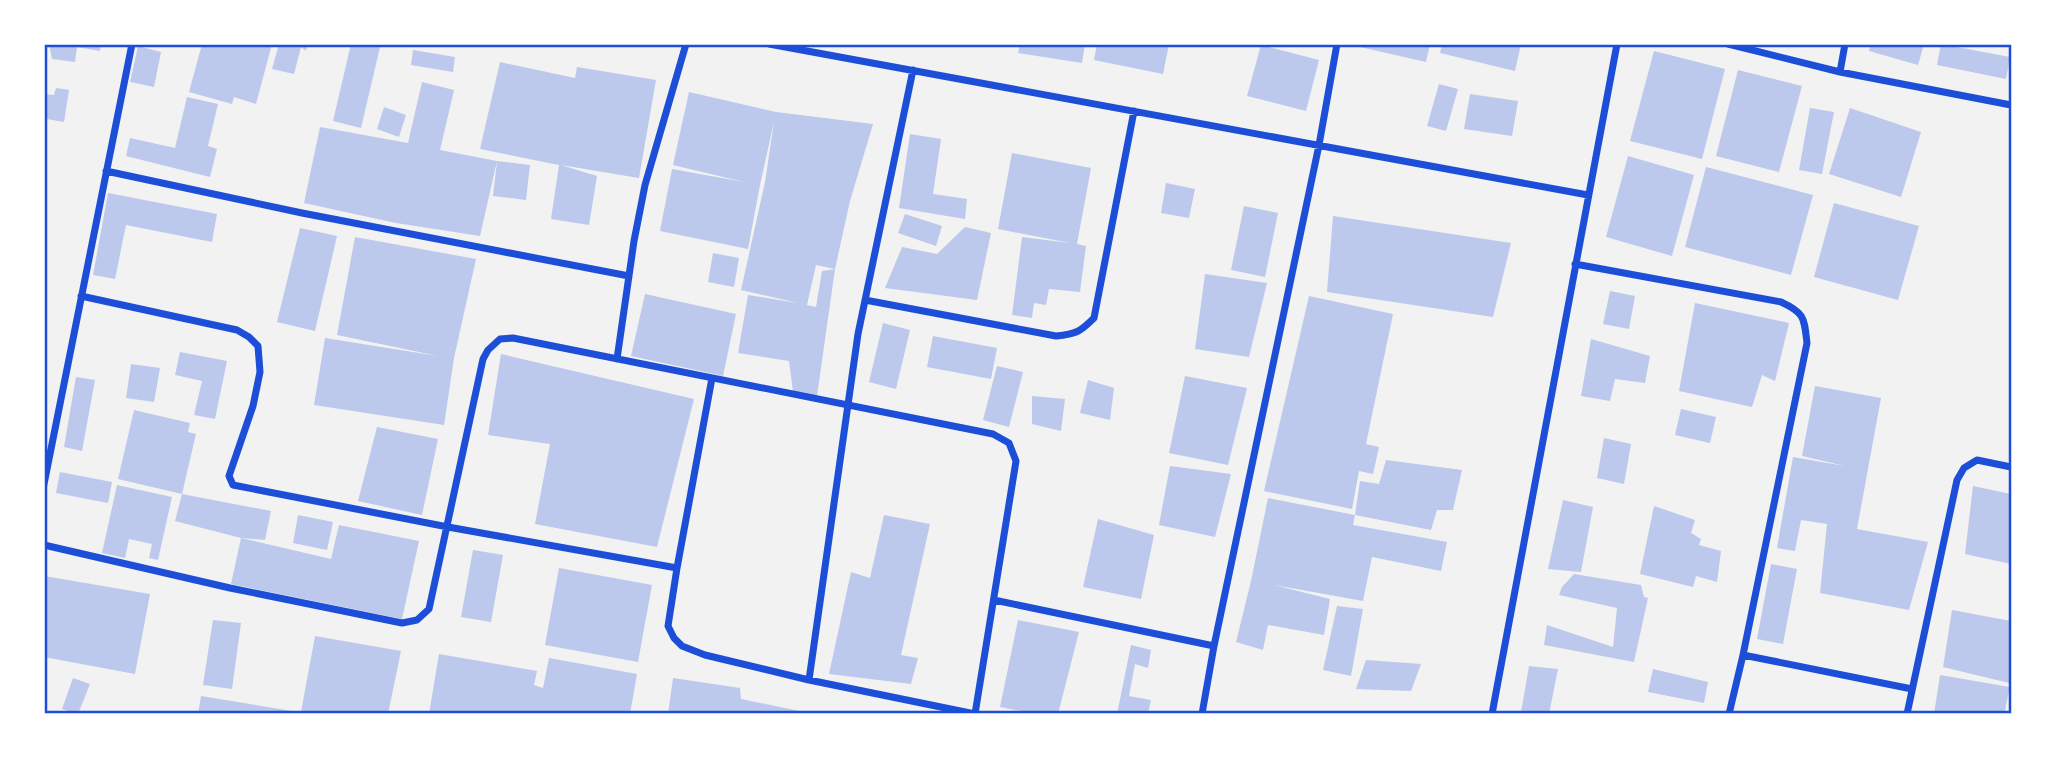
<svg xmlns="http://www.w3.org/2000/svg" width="2055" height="758" font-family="'Libre Baskerville',serif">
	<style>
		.building { fill: #bdc9ec }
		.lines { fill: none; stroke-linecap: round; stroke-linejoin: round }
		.minor { stroke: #1d4ed8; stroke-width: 7 }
		.neatline { fill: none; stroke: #1d4ed8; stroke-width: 2.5 }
	</style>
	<rect width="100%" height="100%" fill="#f2f2f2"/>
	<path class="building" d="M49,44H101L100,51L77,47L75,62L52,59Z
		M202,44H272L256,104L234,97L232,104L189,92Z
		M279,44H307L306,51L301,47L294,74L272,69Z
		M351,44H368L380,47L361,128L333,121Z
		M1020,44H1085L1082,63L1018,53Z
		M1097,44H1169L1163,74L1094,60Z
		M1361,44H1430L1426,62L1360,47Z
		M1442,44H1521L1515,71L1440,53Z
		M1871,44H1924L1918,65L1869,51Z
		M1941,44L2010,57L2006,79L1937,65Z
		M1261,45L1319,60L1306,111L1247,96Z
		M138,46L161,52L154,87L130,82Z
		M413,50L455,57L453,72L411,65Z
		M1654,51L1725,69L1702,159L1630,141Z
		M500,62L575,78L577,67L656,80L639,178L561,165L597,176L589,225L551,219L559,165L480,149Z
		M1738,70L1802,86L1779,172L1716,156Z
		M422,82L454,90L440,150L497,161L530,165L526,200L493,196L497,161L480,236L396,223L304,203L320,127L408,143Z
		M1439,84L1458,89L1446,131L1427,126Z
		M56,88L69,90L64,122L47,119L44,131V94L54,95Z
		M689,92L776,112L873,124L850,201L835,269L816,265L807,305L816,307L822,271L835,269L817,396L793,392L789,361L738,353L748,295L798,303L741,290L765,182L774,122L760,185L748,249L660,231L672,169L744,182L673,165Z
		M1470,94L1518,101L1512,136L1464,129Z
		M187,97L218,104L208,146L217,149L210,177L126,156L130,138L175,148Z
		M384,107L406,115L399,137L377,129Z
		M1810,108L1834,112L1822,174L1799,170Z
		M1850,108L1921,132L1901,197L1829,174Z
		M910,134L941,139L933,194L967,199L965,219L899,208Z
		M1012,153L1091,168L1077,244L1086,246L1080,292L1049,289L1046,305L1034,303L1032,318L1012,315L1022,237L1070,243L998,229Z
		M1628,156L1694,175L1672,256L1606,237Z
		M1706,167L1813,195L1791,275L1685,247Z
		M1166,183L1195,189L1189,218L1161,213Z
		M108,193L217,214L212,242L126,225L115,279L93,275Z
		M1834,203L1919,226L1898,300L1814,277Z
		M1244,206L1278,213L1265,277L1231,270Z
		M905,214L942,226L936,246L898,233Z
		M1333,216L1511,243L1493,317L1327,292Z
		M965,227L991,233L977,300L885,288L902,247L937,254Z
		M300,228L337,236L315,331L277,322Z
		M355,237L476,259L454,358L444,425L314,405L325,338L438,356L337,335Z
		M713,253L739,258L734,287L708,282Z
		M1205,274L1267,283L1249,357L1195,349Z
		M1610,291L1635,296L1629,329L1603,324Z
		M645,294L736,314L723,376L631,356Z
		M1309,296L1393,314L1366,444L1379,447L1373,474L1359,471L1352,509L1264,491Z
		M1695,303L1789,323L1775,381L1762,375L1752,407L1679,391Z
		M883,323L910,330L896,389L869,382Z
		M933,336L997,348L991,379L927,367Z
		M1591,339L1650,356L1645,383L1615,379L1610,401L1581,396Z
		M180,352L227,361L215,419L194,415L202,381L175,375Z
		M501,354L694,399L657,547L535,524L550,444L488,435Z
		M131,364L160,368L154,402L126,398Z
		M997,366L1023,372L1009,427L983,420Z
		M1185,376L1247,388L1228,465L1169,453Z
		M76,377L95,380L82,451L64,447Z
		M1088,380L1114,388L1110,420L1080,413Z
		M1815,386L1881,398L1857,529L1928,542L1909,610L1820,593L1827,524L1801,520L1795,551L1777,548L1793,457L1845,466L1802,456Z
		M1032,396L1065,399L1061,431L1032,424Z
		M1681,409L1716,417L1710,443L1675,435Z
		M134,410L190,423L188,432L196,434L182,494L118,479Z
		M377,427L438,439L422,515L358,501Z
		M1604,438L1631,444L1624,484L1597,478Z
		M1386,460L1462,470L1453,510H1437L1431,530L1355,515L1353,525L1447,542L1441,571L1372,557L1363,601L1274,585L1330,599L1324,635L1268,625L1263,650L1236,642L1251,581L1268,498L1355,515L1360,481L1379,484Z
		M1170,466L1231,474L1215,537L1159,525Z
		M60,472L112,482L108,503L56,493Z
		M117,485L172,497L158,560L149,558L152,544L129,539L125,558L102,553Z
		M1973,486L2011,494V564L1965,554Z
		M182,494L271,511L265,540L241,538L175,521Z
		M1563,500L1593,507L1581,572L1548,569Z
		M1654,506L1695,520L1691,533L1701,539L1699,545L1721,551L1717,582L1696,576L1693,587L1640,574Z
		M298,515L333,522L327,550L293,543Z
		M884,515L930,524L901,655L918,658L911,684L829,674L851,572L870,578Z
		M1098,519L1154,535L1141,599L1083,587Z
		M339,525L419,541L402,619L231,584L241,538L331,559Z
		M473,550L503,555L491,622L461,617Z
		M1771,564L1797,569L1783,644L1757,639Z
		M559,568L652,585L638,662L545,645Z
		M1574,574L1641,585L1644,597L1648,598L1634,662L1544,645L1547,625L1613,647L1617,608L1559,595L1562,587Z
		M44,576L150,594L135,674L44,657Z
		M1337,606L1363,609L1351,676L1323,670Z
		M1952,610L2011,621V674L2009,683L1943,667Z
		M213,620L241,623L232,689L203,685Z
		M1018,620L1079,632L1058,714H1036L1000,707Z
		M315,636L401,651L388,714H313L301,712Z
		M1131,645L1151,650L1148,668L1135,664L1129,696L1151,700L1148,714H1117Z
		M439,654L537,671L534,685L543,688L549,658L637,674L630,714H429Z
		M1366,660L1421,664L1411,691L1356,689Z
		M1529,666L1558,669L1549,714L1521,712Z
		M1653,669L1708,682L1704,703L1648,692Z
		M1940,675L2010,687L2004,714H1934Z
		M73,678L90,684L78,714L62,709Z
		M673,678L740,688L741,699L814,714H668Z
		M201,696L292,711L291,714H198Z"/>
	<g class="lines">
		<path class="minor" d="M769,44L1588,195
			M1728,44L1840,72L2011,105
			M1840,72L1845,44
			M106,171L302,213L629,276
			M1575,264L1781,302C1805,313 1804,318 1807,343L1743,655L1912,689
			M81,296L237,330L249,337L258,346L260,372L253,406L229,476L233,485L448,527L677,568
			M865,300L1056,336C1076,334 1080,332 1094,318L1134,111
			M617,359L634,241L645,185L686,44
			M712,378L677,568L668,626L674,638L682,646L705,655L809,680L975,714
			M44,484L132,44
			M44,545L230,588L402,623L417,620L429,609L483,359L488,350L500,339L513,338L993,434L1009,443L1016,461L975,714
			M994,600L1214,646
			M809,680L858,334L913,70
			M1202,714L1214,646L1319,145L1337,44
			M1492,714L1617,44
			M1729,714L1743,655
			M1907,714L1957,480L1964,468L1977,460L2011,467"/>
	</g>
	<rect width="2055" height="758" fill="none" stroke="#ffffff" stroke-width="91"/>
	<rect x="46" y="46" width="1964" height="666" class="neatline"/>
</svg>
